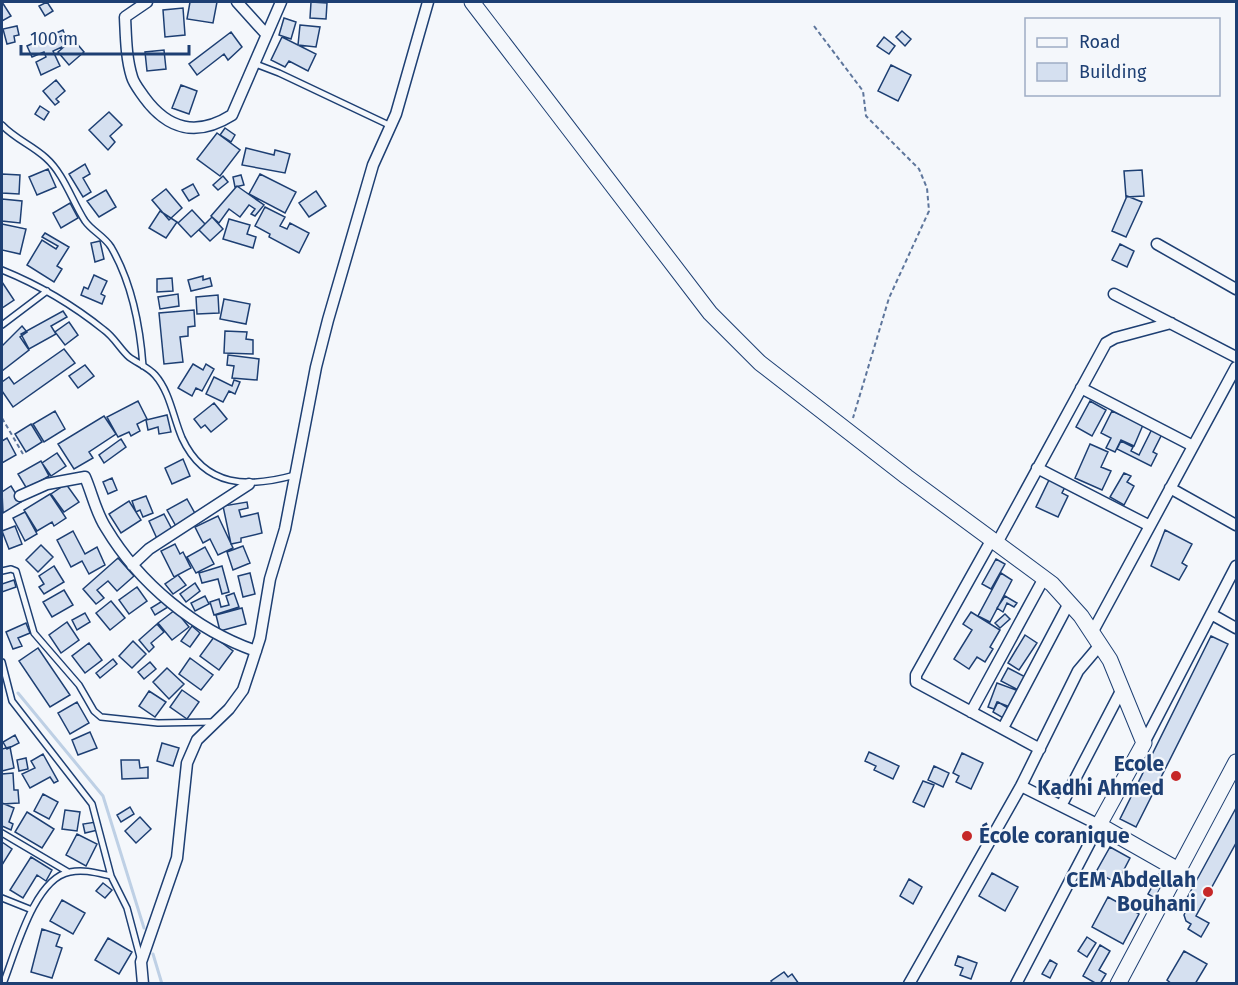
<svg xmlns="http://www.w3.org/2000/svg" width="1238" height="985" font-family="'Fira Sans',sans-serif">
	<style>
		.lines { fill: none; stroke-linecap: round; stroke-linejoin: round }
		.stream { stroke: #bed0e5; stroke-width: 3 }
		.building { fill: #d5e0f0; stroke: #1d3f73; stroke-width: 1.5 }
		.service-casing { stroke: #1d3f73; stroke-width: 8 }
		.minor-casing { stroke: #1d3f73; stroke-width: 13 }
		.secondary-casing { stroke: #1d3f73; stroke-width: 17 }
		.path { stroke: #5e769c; stroke-width: 2; stroke-dasharray: 4.5 3; stroke-linecap: butt }
		.service { stroke: #f4f7fb; stroke-width: 5 }
		.minor { stroke: #f4f7fb; stroke-width: 10 }
		.secondary { stroke: #f4f7fb; stroke-width: 15 }
		.poi-dot { fill: #c62828; stroke: #f4f7fb; stroke-width: 2 }
		.labels { text-anchor: middle; stroke-width: 4.5; stroke-linejoin: round; paint-order: stroke }
		.poi-label { font-size: 21px; font-weight: bold; fill: #1d3f73; stroke: #f4f7fb; text-anchor: end }
	</style>
	<rect width="100%" height="100%" fill="#f4f7fb"/>
	<g class="lines">
		<path class="stream" d="M18,693L103,796L144,928
			M153,954L162,984"/>
	</g>
	<path class="building" d="M2,2L11,16L2,21Z
		M47,2L53,11L45,16L39,6Z
		M190,2H217L213,23L187,19Z
		M311,2L327,3L326,19L310,18Z
		M183,8L185,35L165,37L163,10Z
		M284,18L296,22L291,39L279,35Z
		M300,25L320,27L316,47L298,45Z
		M17,26L19,35L14,36L15,42L7,44L3,29Z
		M63,30L65,35L60,37L64,46L53,51L60,66L41,75L36,62L46,57L44,52L32,57L27,46Z
		M902,31L911,39L905,46L896,37Z
		M231,32L242,47L228,60L224,54L197,75L189,64Z
		M282,37L316,54L308,71L289,61L285,67L271,60Z
		M884,37L895,46L889,54L877,46Z
		M73,39L84,52L69,65L58,52Z
		M164,50L166,69L147,71L145,52Z
		M891,65L911,75L898,101L878,91Z
		M56,80L65,91L56,99L59,102L55,105L43,91Z
		M181,85L197,91L189,114L172,108Z
		M40,106L49,112L44,120L35,114Z
		M109,112L122,125L110,136L115,142L108,150L89,130Z
		M225,128L235,135L231,142L220,135Z
		M217,133L240,150L220,176L197,159Z
		M246,148L274,155L275,150L290,154L285,173L242,165Z
		M85,164L90,174L83,178L91,192L83,197L69,174Z
		M48,169L56,187L37,195L29,177Z
		M1142,170L1144,196L1126,197L1124,171Z
		M2,174L20,175L19,194L2,193Z
		M260,174L296,192L285,213L249,194Z
		M241,175L244,185L235,187L233,177Z
		M223,176L228,182L218,190L213,185Z
		M193,184L199,195L189,201L182,190Z
		M237,186L264,205L255,216L251,214L255,209L249,205L240,217L229,209L219,223L211,216Z
		M166,189L182,208L169,220L152,200Z
		M106,190L116,207L99,217L87,201Z
		M316,191L326,206L309,217L299,203Z
		M1127,196L1142,202L1126,237L1112,231Z
		M2,199L22,201L20,223L2,221Z
		M70,203L78,218L61,228L53,213Z
		M265,207L285,217L280,226L287,229L290,223L309,233L299,253L269,237L270,234L255,226Z
		M192,210L205,224L191,237L178,223Z
		M160,211L177,222L166,238L149,228Z
		M212,217L223,229L210,241L199,230Z
		M229,219L250,225L247,234L256,237L253,248L223,239Z
		M2,224L26,229L20,254L2,250Z
		M45,233L69,247L57,266L62,269L54,282L27,265L42,240L56,249L58,246L42,237Z
		M100,241L104,259L95,262L91,243Z
		M1120,244L1134,251L1127,267L1112,260Z
		M94,275L107,281L101,294L105,296L102,304L81,295L84,287L88,289Z
		M203,276V280L210,278L212,286L191,291L188,280Z
		M172,278L173,291L157,292V279Z
		M2,282L14,300L2,308Z
		M178,294L179,306L160,309L158,297Z
		M218,295L219,313L197,314L196,297Z
		M224,299L250,304L246,324L220,319Z
		M194,310L195,326L188,327V336L180,337L183,362L164,364L159,313Z
		M63,311L67,317L51,326L56,334L29,349L21,334Z
		M69,322L78,335L65,345L55,332Z
		M22,326L27,332L20,337L29,350L2,371V346Z
		M225,331L247,332L246,339L253,340V354L224,353Z
		M64,349L75,363L13,407L2,391V382L9,377L14,384Z
		M228,355L259,359L257,380L232,378L234,366L227,365Z
		M193,364L203,370L206,364L214,369L202,391L196,388L192,396L178,388Z
		M85,365L94,376L78,388L69,376Z
		M214,377L232,386L234,380L240,382L235,394L229,391L223,402L206,394Z
		M138,401L147,419L137,424L140,431L131,436L129,432L118,437L107,417Z
		M1090,401L1106,410L1092,436L1076,427Z
		M214,403L227,419L211,432L205,425L201,428L194,419Z
		M55,411L65,429L44,442L33,424Z
		M1112,411L1143,425L1134,446L1121,440L1115,452L1106,448L1111,438L1101,433Z
		M167,415L171,432L159,434L158,427L148,430L146,420Z
		M104,416L116,434L89,452L93,458L74,469L58,444Z
		M31,424L42,442L26,452L15,434Z
		M1152,429L1162,434L1153,452L1157,454L1151,466L1117,449L1121,441L1133,447L1131,451L1139,455Z
		M7,438L16,455L2,463V441Z
		M121,439L126,447L104,463L99,455Z
		M1090,444L1108,452L1101,467L1111,471L1102,490L1075,478Z
		M57,453L66,466L51,476L42,463Z
		M183,459L190,476L172,484L165,468Z
		M41,461L49,476L27,489L18,474Z
		M1124,473L1131,476L1127,482L1134,486L1124,505L1110,497Z
		M112,478L117,490L108,494L103,482Z
		M1050,478L1066,485L1062,493L1068,496L1058,517L1036,507Z
		M66,484L79,502L64,512L51,494Z
		M11,486L21,502L3,513L2,492Z
		M50,494L66,518L54,526L52,522L37,531L24,510Z
		M146,496L153,513L143,517L140,510L136,512L132,501Z
		M187,499L197,517L177,528L167,510Z
		M129,501L141,520L121,533L109,514Z
		M247,502L248,508L239,510L241,517L258,513L262,533L241,538V542L231,544L223,506Z
		M25,512L37,534L25,541L13,518Z
		M164,514L175,535L159,543L149,521Z
		M218,516L233,548L218,555L210,539L203,543L195,527Z
		M15,526L22,544L9,549L2,531Z
		M1165,530L1192,544L1182,563L1187,566L1179,580L1151,566Z
		M73,531L85,554L97,547L105,565L89,574L82,561L71,567L57,540Z
		M175,544L180,554L183,552L191,568L174,577L161,551Z
		M41,545L53,557L38,572L26,560Z
		M243,546L250,563L233,570L227,552Z
		M205,547L214,564L196,573L187,557Z
		M118,558L134,576L117,591L108,581L97,590L104,598L96,604L83,589Z
		M996,559L1005,564L991,589L982,584Z
		M54,566L64,582L44,594L39,587L44,584L39,576Z
		M222,566L229,592L222,594L218,579L202,583L199,573Z
		M250,573L255,594L243,597L238,576Z
		M1001,573L1012,580L990,622L978,616Z
		M178,575L186,585L173,594L165,584Z
		M14,580L16,587L2,592V584Z
		M195,583L200,591L186,602L180,594Z
		M137,587L147,601L129,614L119,600Z
		M64,590L73,605L52,617L43,602Z
		M234,593L239,607L214,615L210,602L219,599L221,607L229,605L226,596Z
		M205,596L209,604L195,611L191,603Z
		M1005,596L1017,603L1014,607L1007,603L1003,612L997,608Z
		M164,600L168,607L155,615L151,608Z
		M111,601L125,618L110,630L96,613Z
		M242,608L246,624L220,631L216,615Z
		M175,610L189,627L172,640L158,623Z
		M971,612L1000,630L990,647L993,649L985,662L977,657L969,669L954,659L972,630L963,624Z
		M85,613L90,622L77,630L72,620Z
		M1005,614L1010,619L1000,628L995,623Z
		M67,622L79,640L61,653L49,635Z
		M26,623L30,633L18,638L22,646L13,649L6,632Z
		M157,624L164,632L151,643L154,647L149,652L139,640Z
		M192,626L200,633L190,647L181,641Z
		M1025,635L1037,643L1019,670L1008,663Z
		M1211,636L1228,644L1136,827L1120,819Z
		M214,637L233,651L219,670L200,656Z
		M133,641L146,654L132,668L119,656Z
		M89,643L102,660L85,673L72,656Z
		M38,648L70,695L50,707L19,661Z
		M190,658L213,675L201,690L179,674Z
		M113,659L117,664L100,678L96,673Z
		M150,662L156,669L144,679L138,672Z
		M167,668L184,684L169,699L153,682Z
		M1008,668L1033,681L1026,694L1001,681Z
		M997,683L1024,693L1018,710L997,702L994,709L988,707Z
		M182,690L199,702L187,719L170,707Z
		M149,691L166,702L155,717L139,706Z
		M77,702L89,723L70,734L58,713Z
		M998,702L1015,712L1010,722L993,712Z
		M90,732L97,748L78,755L72,740Z
		M15,735L19,743L7,749L3,742Z
		M162,743L179,748L173,766L157,761Z
		M10,747L14,768L2,771V749Z
		M869,752L899,766L893,779L874,770L876,766L865,761Z
		M962,753L983,763L971,789L956,782L959,776L953,773Z
		M43,754L58,781L54,783L50,777L30,788L22,774L35,768L31,761Z
		M26,758L28,769L19,771L17,760Z
		M121,760H139L140,768L148,767V778L122,779Z
		M934,766L949,773L943,787L928,780Z
		M13,773L14,790H18L19,803L2,804V774Z
		M923,781L934,785L924,807L913,802Z
		M43,794L58,802L49,819L34,811Z
		M2,803L14,808L9,822L13,824L11,830L2,826Z
		M130,807L134,814L121,822L117,815Z
		M1236,808V843L1196,916L1209,923L1201,937L1188,929L1191,924L1186,921L1184,915L1187,909L1182,907Z
		M65,810L80,812L77,831L62,829Z
		M27,812L54,829L42,848L15,832Z
		M140,817L151,829L136,843L125,831Z
		M96,822L98,830L85,833L83,824Z
		M77,834L97,844L86,866L66,855Z
		M2,842L12,849L2,865Z
		M1110,847L1130,858L1117,883L1096,872Z
		M31,857L52,870L46,881L37,875L23,898L10,890Z
		M1165,864L1181,872L1163,903L1148,894Z
		M992,873L1018,887L1005,911L979,896Z
		M909,879L922,887L913,904L900,896Z
		M103,883L112,890L105,898L96,891Z
		M1108,897L1139,914L1123,944L1092,927Z
		M62,900L85,913L73,934L50,921Z
		M42,929L60,935L56,946L62,948L52,978L31,972Z
		M1087,937L1096,943L1087,957L1078,951Z
		M108,938L132,952L119,974L95,960Z
		M1100,945L1110,951L1099,970L1106,974L1100,984H1097L1083,976Z
		M1184,951L1207,964L1195,984H1172L1167,980Z
		M958,956L977,963L971,979L960,975L963,968L955,965Z
		M1050,960L1057,964L1050,978L1042,974Z
		M784,972L788,977L792,974L799,984H773L771,981Z"/>
	<g class="lines">
		<g class="service-casing">
			<path id="service" d="M253,63L279,73L391,126
				M2,125C15,139 32,145 46,158C64,174 72,201 85,221C92,231 104,236 111,247C132,283 140,325 143,366
				M2,270C39,285 73,305 104,330C114,337 120,349 129,357C137,363 148,367 155,375C170,392 173,417 182,438C205,488 249,488 295,475
				M2,325L47,291
				M2,571L11,569L16,571L34,633L79,685L94,711L101,717L158,723L213,722
				M2,662L12,701L92,804L111,876
				M2,833L68,872
				M2,898L32,910
				M3,984C15,954 34,878 70,872C84,869 97,873 111,876L127,908L140,957"/>
		</g>
		<g class="minor-casing">
			<path id="minor" d="M147,2L125,17C126,37 126,58 132,77C134,84 140,91 144,97C168,130 197,137 232,115L281,2
				M237,2L266,34
				M1157,244L1236,289
				M1114,294L1236,357
				M1081,388L1193,446
				M1037,468L1150,526
				M1170,488L1236,525
				M20,496L47,484L85,477C92,493 96,513 106,528C139,583 195,630 256,651
				M992,539L916,675V682L1040,749
				M997,543L1106,343L1115,338L1171,323
				M132,565L149,549L249,484
				M1211,614L1236,628
				M1092,633L1236,367
				M971,712L1044,578
				M1003,728L1069,603
				M1144,743L1236,566
				M1061,806L1122,689
				M143,984L141,962L177,858L187,763L197,740L229,709L243,690L251,666L260,638L270,579L285,529L316,367L328,320L373,165L396,114L428,2
				M909,984L1021,786L1078,671L1100,645
				M1016,984L1099,825L1021,786"/>
		</g>
		<g class="secondary-casing">
			<path id="secondary" d="M472,2L710,313L760,363L907,477L1052,584L1081,616L1110,660L1144,743L1099,825L1180,871
				M1118,984L1236,762"/>
		</g>
		<path class="path" d="M814,26L863,91L866,116L919,169L927,188L929,211L889,298L853,418
			M2,418L23,454"/>
		<use href="#service" class="service"/>
		<use href="#minor" class="minor"/>
		<use href="#secondary" class="secondary"/>
	</g>
	<g class="poi-dot">
		<circle cx="1176" cy="776" r="6"/>
		<circle cx="967" cy="836" r="6"/>
		<circle cx="1208" cy="892" r="6"/>
	</g>
	<g class="labels">
		<g class="poi-label">
			<text x="1164" y="771">Ecole<tspan x="1164" dy="24">Kadhi Ahmed</tspan></text>
			<text x="979" y="843" text-anchor="start">École coranique</text>
			<text x="1196" y="887">CEM Abdellah<tspan x="1196" dy="24">Bouhani</tspan></text>
		</g>
	</g>
	<rect width="1238" height="985" fill="none" stroke="#1d3f73" stroke-width="6"/>
	<rect x="1025" y="18" width="195" height="78" fill="#f4f7fb" stroke="#9eadc5" stroke-width="1.5"/>
	<rect x="1037" y="38" width="30" height="9" fill="#f4f7fb" stroke="#9eadc5" stroke-width="1.5"/>
	<text x="1079" y="48" font-size="18" fill="#1d3f73">Road</text>
	<rect x="1037" y="63" width="30" height="18" fill="#d5e0f0" stroke="#9eadc5" stroke-width="1.5"/>
	<text x="1079" y="78" font-size="18" fill="#1d3f73">Building</text>
	<path d="M21 45v9h168v-9" fill="none" stroke="#1d3f73" stroke-width="3"/>
	<text x="30" y="45" font-size="18" fill="#1d3f73" stroke="#f4f7fb" stroke-width="4.5" paint-order="stroke">100 m</text>
</svg>
